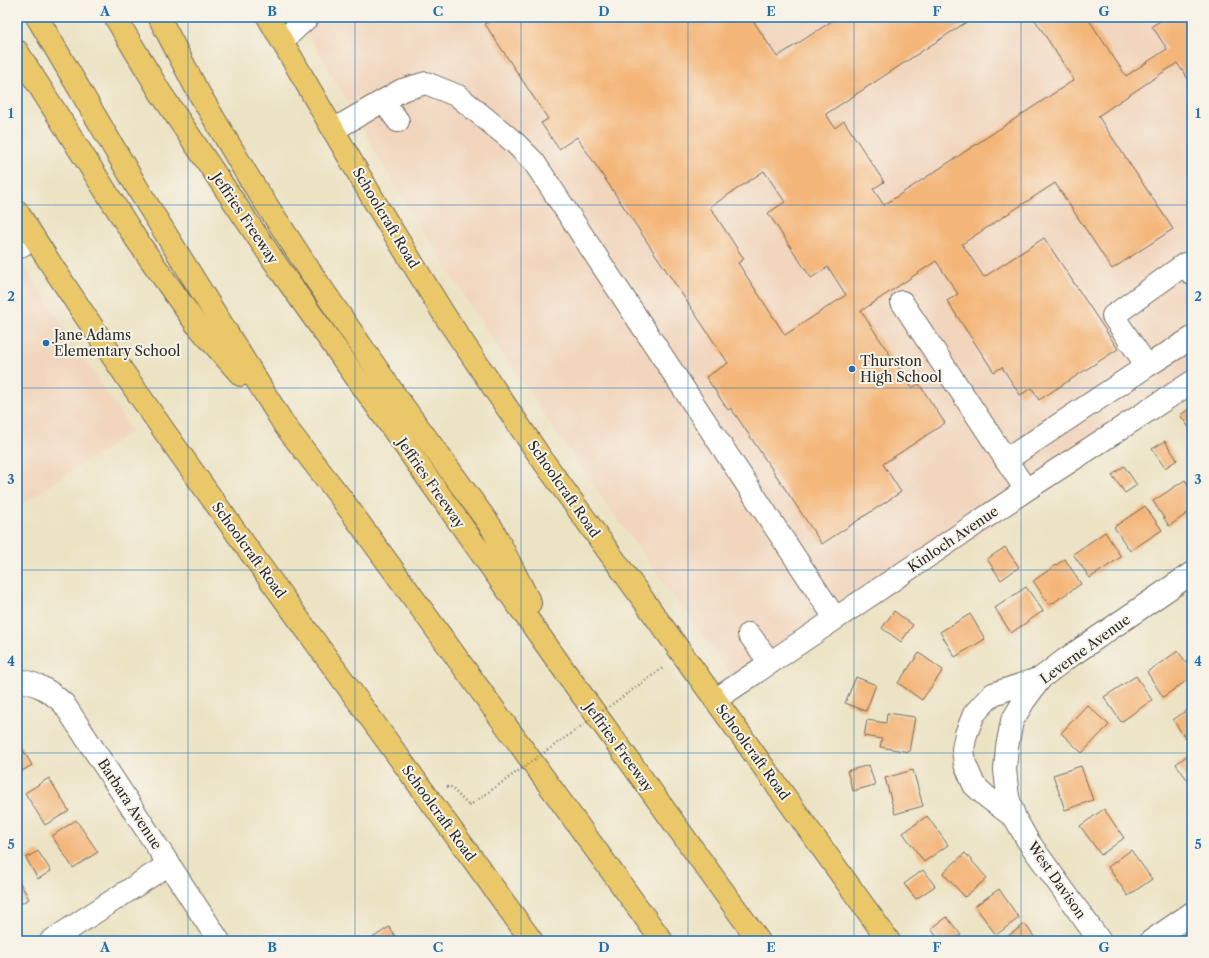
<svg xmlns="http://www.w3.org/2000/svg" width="1209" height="958" font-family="'Libre Caslon Text',serif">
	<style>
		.built { fill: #f1d5bd }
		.building { fill: #f4b578; fill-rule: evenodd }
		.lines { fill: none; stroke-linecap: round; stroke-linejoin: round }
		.minor-casing { stroke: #6f6b61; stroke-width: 24 }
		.major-casing { stroke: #6f6b61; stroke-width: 24 }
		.highway-casing { stroke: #6f6b61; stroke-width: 24 }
		.path { stroke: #6f6b61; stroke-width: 2.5; stroke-dasharray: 1 3; stroke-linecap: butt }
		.minor { stroke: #fff; stroke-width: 22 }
		.major { stroke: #eac769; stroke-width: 22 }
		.highway { stroke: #eac769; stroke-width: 22 }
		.path-bridge { stroke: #6f6b61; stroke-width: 2.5; stroke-dasharray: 1 3; stroke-linecap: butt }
		.grid { fill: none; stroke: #1f6fb2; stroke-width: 1; stroke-opacity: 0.55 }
		.poi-dot { fill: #1f6fb2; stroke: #f7f3e8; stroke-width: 1.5 }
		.labels { text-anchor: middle; stroke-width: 4; stroke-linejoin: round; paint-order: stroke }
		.street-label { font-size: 14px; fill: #2b2b2b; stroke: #f7f3e8 }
		.poi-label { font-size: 14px; fill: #2b2b2b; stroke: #f7f3e8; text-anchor: start }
		.neatline { fill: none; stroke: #1f6fb2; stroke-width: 1.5 }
		.grid-label { font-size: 13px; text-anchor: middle; font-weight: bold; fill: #1f6fb2 }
	</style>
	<rect width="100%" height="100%" fill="#f7f3e8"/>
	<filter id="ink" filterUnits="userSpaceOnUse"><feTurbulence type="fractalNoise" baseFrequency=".025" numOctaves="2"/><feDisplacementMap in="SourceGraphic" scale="8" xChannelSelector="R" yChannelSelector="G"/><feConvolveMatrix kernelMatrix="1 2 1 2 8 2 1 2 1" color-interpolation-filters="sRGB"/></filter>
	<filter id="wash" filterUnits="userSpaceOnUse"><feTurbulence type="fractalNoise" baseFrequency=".012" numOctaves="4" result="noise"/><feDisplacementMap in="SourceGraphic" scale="16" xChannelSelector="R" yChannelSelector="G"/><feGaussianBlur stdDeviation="0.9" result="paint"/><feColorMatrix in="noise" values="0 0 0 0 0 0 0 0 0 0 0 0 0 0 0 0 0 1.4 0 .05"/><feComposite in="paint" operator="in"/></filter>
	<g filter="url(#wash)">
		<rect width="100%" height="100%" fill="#ece3c4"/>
		<path class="built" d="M298,17H1192V392L745,694L597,491L497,346L413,216Z
			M17,255L132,432L17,507Z"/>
		<g id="blocks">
			<path class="building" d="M495,17H755L752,19L777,57L838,17H974L826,114L835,128L844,121L884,182L873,189L884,205L1074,80L1033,17H1087L1126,76L1167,49L1152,26L1166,17H1192V85L1177,63L1098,116L1173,229L1112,269L1055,183L962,244L984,277L1044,238L1118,349L1039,400L1032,388L1020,395L1002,367L994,372L947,301L958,294L936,261L861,311L912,388L919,384L945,423L883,464L901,492L822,544L731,408L728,410L706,377L728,363L577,137L559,149L541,123L548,119L485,24ZM764,171L785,202L768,213L811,278L828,267L846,295L785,335L738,263L744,259L710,207Z
				M1192,407V432L1180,415Z
				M1165,441L1177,460L1165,468L1152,449Z
				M1124,466L1137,485L1125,493L1112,475Z
				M1185,480L1192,491V510L1169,526L1153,501Z
				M1145,506L1162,530L1130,551L1114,527Z
				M1105,532L1121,557L1090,578L1073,554Z
				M1005,547L1019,567L1001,580L987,559Z
				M1065,559L1081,584L1050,605L1033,581Z
				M1026,587L1043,611L1011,633L995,608Z
				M894,611L913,625L901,642L882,628Z
				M970,614L985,639L955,657L940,632Z
				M1178,651L1192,671V677L1163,697L1147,672Z
				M919,653L943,670L922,700L898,683Z
				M1136,676L1152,700L1121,722L1104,697Z
				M856,677L876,685L866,711L845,703Z
				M1087,705L1109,725L1082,753L1061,733Z
				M1190,708L1192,711V735L1186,739L1173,720Z
				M887,713L915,717L909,752L880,747L882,739L864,736L867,720L886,723Z
				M17,740L32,765L17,774Z
				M1192,752V780L1189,782L1176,764Z
				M869,765L875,785L853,791L847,771Z
				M1081,766L1093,800L1065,810L1053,775Z
				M913,770L923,806L895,814L885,778Z
				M49,778L69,811L45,825L25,793Z
				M1104,809L1124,838L1101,855L1080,826Z
				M927,816L948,845L924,862L903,833Z
				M76,820L98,852L73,868L52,836Z
				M1131,850L1152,879L1128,896L1108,867Z
				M38,851L51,871L38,879L26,858Z
				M965,853L987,878L965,897L943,873Z
				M923,870L935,886L916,899L904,884Z
				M17,878L29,899L17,906Z
				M999,889L1019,918L996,935L975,906Z
				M947,917L961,935L952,941H940L931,929Z
				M1025,924L1037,941H1001Z
				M389,927L398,941H368Z"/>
		</g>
	</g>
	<g filter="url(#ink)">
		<use href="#blocks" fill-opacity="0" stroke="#6f6b61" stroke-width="1"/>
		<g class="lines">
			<g class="minor-casing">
				<path id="minor" d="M282,41L308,17
					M383,101L398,121
					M333,130L402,90L426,83L458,96L514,142L534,162L835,618
					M17,248L34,238
					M902,302L1026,490
					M1147,366L1113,316L1185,264L1192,274
					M1006,460L1147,366L1192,338
					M749,634L770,663
					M17,680C37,683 49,690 64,704L219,941
					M715,700L1026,490L1192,382
					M1015,818L987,797L974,785L965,764L963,749L966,734L974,714L985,702L993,694L1041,678
					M51,941L169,864
					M1100,941L1028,841L1015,818L1008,797L1005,770L1007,747L1012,721L1024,701L1041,678L1066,659L1192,573
					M1151,941L1192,913"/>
			</g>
			<g class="major-casing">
				<path id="major" d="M268,17L376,204L445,316L539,455L889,941
					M17,211C91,329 172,443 253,556C346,684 439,813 532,941"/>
			</g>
			<g class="highway-casing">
				<path id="highway" d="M37,17L141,194L285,426L341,498L662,941
					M115,17L160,92L282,273L564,670L759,941
					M159,17L196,88L249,178L312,274L395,395L492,528L530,603
					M17,51L136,239L196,324L241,375"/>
			</g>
			<path class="path" d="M447,787L450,786L469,806"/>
			<use href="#minor" class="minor"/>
			<use href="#major" class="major"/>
			<use href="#highway" class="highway"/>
			<path class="path-bridge" d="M469,806L663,668"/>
		</g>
	</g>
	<path class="grid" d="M188,17V941M355,17V941M521,17V941M688,17V941M854,17V941M1021,17V941M17,205H1192M17,388H1192M17,570H1192M17,753H1192"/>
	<g class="poi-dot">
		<circle cx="46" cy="343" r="4"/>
		<circle cx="852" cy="369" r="4"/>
	</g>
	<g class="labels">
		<g class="street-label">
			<text transform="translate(245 218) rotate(56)" y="5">Jeffries Freeway</text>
			<text transform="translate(386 218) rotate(59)" y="5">Schoolcraft Road</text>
			<text transform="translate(431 483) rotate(55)" y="5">Jeffries Freeway</text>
			<text transform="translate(564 489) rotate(55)" y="5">Schoolcraft Road</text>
			<text transform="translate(953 539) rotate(-34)" y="5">Kinloch Avenue</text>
			<text transform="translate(249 550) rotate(54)" y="5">Schoolcraft Road</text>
			<text transform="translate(1085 649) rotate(-36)" y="5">Leverne Avenue</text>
			<text transform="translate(619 747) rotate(54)" y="5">Jeffries Freeway</text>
			<text transform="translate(753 752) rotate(54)" y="5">Schoolcraft Road</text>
			<text transform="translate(130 804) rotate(57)" y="5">Barbara Avenue</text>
			<text transform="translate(439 813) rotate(54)" y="5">Schoolcraft Road</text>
			<text transform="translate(1057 880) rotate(55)" y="5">West Davison</text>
		</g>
		<g class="poi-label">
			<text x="54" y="340">Jane Adams<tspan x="54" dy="16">Elementary School</tspan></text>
			<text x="860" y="366">Thurston<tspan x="860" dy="16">High School</tspan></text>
		</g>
	</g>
	<rect width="1209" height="958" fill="none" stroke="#f7f3e8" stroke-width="44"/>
	<rect x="22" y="22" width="1165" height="914" class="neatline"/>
	<g class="grid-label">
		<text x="105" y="16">A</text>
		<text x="272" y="16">B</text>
		<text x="438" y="16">C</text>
		<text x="604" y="16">D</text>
		<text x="771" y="16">E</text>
		<text x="937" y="16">F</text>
		<text x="1104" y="16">G</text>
		<text x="11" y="118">1</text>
		<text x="1198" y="118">1</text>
		<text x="11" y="301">2</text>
		<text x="1198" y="301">2</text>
		<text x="11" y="484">3</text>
		<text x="1198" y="484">3</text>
		<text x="11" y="666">4</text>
		<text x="1198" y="666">4</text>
		<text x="11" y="849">5</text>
		<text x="1198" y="849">5</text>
		<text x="105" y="952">A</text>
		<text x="272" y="952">B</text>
		<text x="438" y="952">C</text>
		<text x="604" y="952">D</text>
		<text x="771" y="952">E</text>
		<text x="937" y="952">F</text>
		<text x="1104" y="952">G</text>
	</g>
</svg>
